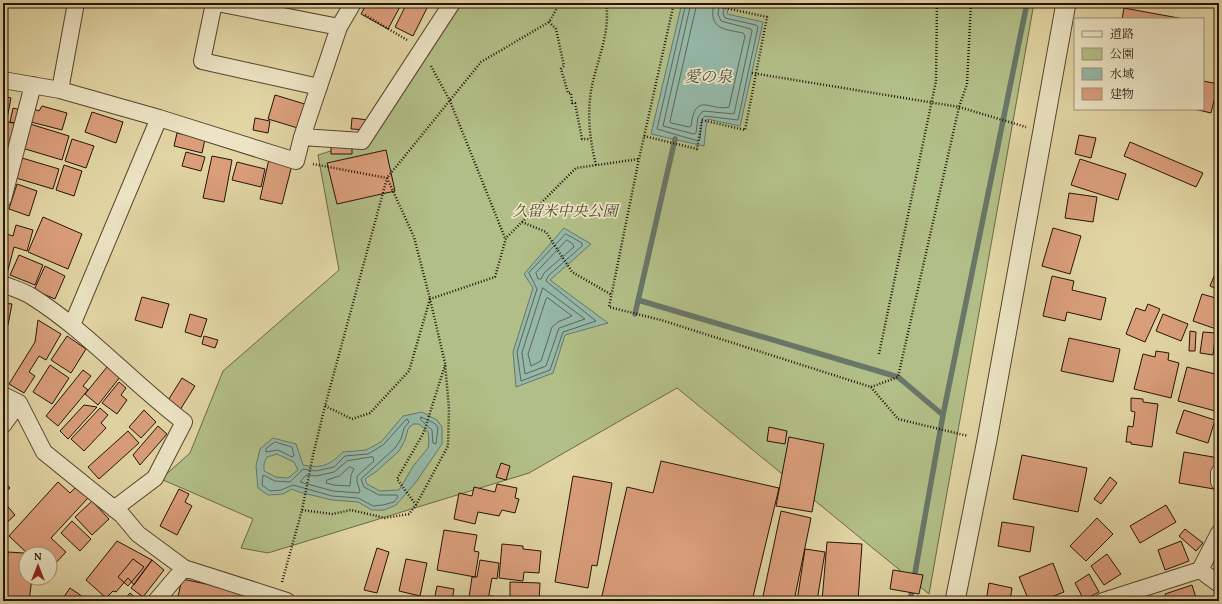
<svg xmlns="http://www.w3.org/2000/svg" width="1222" height="604" font-family="'Gentium Book Plus','Noto Serif JP',serif">
	<style>
		.green { fill: #b2be87; stroke: #6c6847 }
		.water { fill: #95b8a8; stroke: #697668; fill-rule: evenodd }
		.lines { fill: none; stroke-linecap: round; stroke-linejoin: round }
		.shore { stroke: #5e6658; stroke-width: 1 }
		.stream { stroke: #697668; stroke-width: 5.5 }
		.building { fill: #da9e7b; stroke: #261307 }
		.minor-casing { stroke: #55442e; stroke-width: 18 }
		.tertiary-casing { stroke: #55442e; stroke-width: 21 }
		.path { stroke: #261307; stroke-width: 2.5; stroke-dasharray: 1 2; stroke-linecap: butt }
		.minor { stroke: #ece4c4; stroke-width: 16 }
		.tertiary { stroke: #ece4c4; stroke-width: 19 }
		.labels { text-anchor: middle; stroke-width: 3.5; stroke-linejoin: round; paint-order: stroke }
		.park-label { font-size: 15px; font-style: italic; fill: #50462d; stroke: #ece4c4 }
		.water-label { font-size: 16px; font-style: italic; fill: #4d4d3f; stroke: #ece4c4 }
	</style>
	<rect width="100%" height="100%" fill="#e2d5a4"/>
	<filter id="stains"><feTurbulence type="fractalNoise" baseFrequency=".005" numOctaves="4"/><feColorMatrix values="0 0 0 0 .2 0 0 0 0 .09 0 0 0 0 .02 0 0 0 .5 -.17"/></filter>
	<radialGradient id="worn" r=".72"><stop offset=".6" stop-color="#630" stop-opacity="0"/><stop offset="1" stop-color="#630" stop-opacity=".3"/></radialGradient>
	<path class="green" d="M455,3H1034L929,594L677,388L529,473L268,553L241,548L253,519L161,479L190,453L223,371L339,270L318,155L362,141Z"/>
	<path class="water" d="M682,3H729L727,14L763,22L740,126L707,119L704,146L651,134Z
		M564,228L591,244L550,280L608,323L565,335L553,373L516,387L513,352L533,288L524,274Z
		M422,412L437,420L442,427V444L416,482L396,505L384,510H372L358,502L332,500L299,492L292,489L283,494L268,495L258,488L256,466L260,449L273,438L296,444L303,465C321,469 330,465 343,452L366,450L381,442L403,416ZM413,424H419L428,432L429,442L428,448L414,465L399,490L380,491L367,484L365,479L377,471L399,451L405,440L408,429ZM277,454L294,462L298,470L288,478L276,477L264,471V464L267,457Z"/>
	<g class="lines">
		<path class="shore" d="M686,3L657,129L698,141L700,139L702,119L705,116L738,120L758,27L756,25L725,18L723,14L725,3
			M691,3L663,126L694,134L696,133L698,117L703,111L734,114L752,31L751,29L721,21L718,14L720,3
			M697,3L670,121L671,123L689,127L691,126C695,90 712,112 729,107L745,36L743,33C723,29 708,29 714,3
			M566,234L582,243V246L548,276L546,281L596,321L563,332L550,370L521,381L517,352L537,289L529,273Z
			M567,240L573,244L574,247L544,273L541,279H538L536,273Z
			M543,288L585,319L559,328L546,366L525,374L522,353Z
			M548,298L572,316L558,322L552,327L541,361L531,366L528,354L546,299Z
			M421,417L434,423L438,427L436,444L433,443L432,430L421,420Z
			M407,419L409,422L404,428L401,439L395,448L361,479L364,487L379,495H397L398,497L394,502L383,505L373,506L358,498L332,496L293,485L281,490L270,491L262,485L263,475L275,481L290,482L303,469L316,471L334,467L345,456L368,454L383,445Z
			M275,442L292,447L294,456L292,457L278,450L266,452V449Z
			M373,457L374,461L357,476V482L360,491L359,493L333,491L300,482L306,475L316,476L334,472L347,461Z
			M350,467L354,469L351,475L350,486L334,485L326,483L327,480L339,476Z"/>
		<path class="stream" d="M638,300L898,377L943,415
			M635,314L675,139
			M910,601L943,415L1027,3"/>
	</g>
	<path class="building" d="M367,3H402L388,29L361,14Z
		M407,3H422L428,6L413,36L395,27Z
		M1124,8L1184,19H1122Z
		M1203,81L1218,84L1211,113L1194,109H1203Z
		M275,95L308,105L301,129L268,119Z
		M3,96L11,98L7,119L3,118Z
		M42,106L67,113L62,130L31,122L34,109L39,111Z
		M13,108L21,110V124L10,122Z
		M92,112L123,122L116,143L85,132Z
		M255,118L270,121L268,133L253,130Z
		M352,118L368,120L367,130L351,129Z
		M3,121L18,124L13,148L3,146Z
		M30,124L69,136L62,160L22,148Z
		M177,133L205,139L202,153L174,146Z
		M1079,135L1096,138L1091,158L1075,154Z
		M72,139L94,146L86,168L65,161Z
		M331,141H352V154H331Z
		M1130,142L1203,173L1196,187L1124,156Z
		M386,150L395,191L337,204L327,163Z
		M186,152L205,157L201,171L182,166Z
		M212,156L232,160L224,202L203,198Z
		M22,158L59,169L53,189L16,178Z
		M269,159L292,165L282,204L260,199Z
		M1080,159L1126,174L1118,200L1071,185Z
		M237,162L265,169L261,187L232,180Z
		M64,165L82,171L74,196L56,190Z
		M17,184L37,191L29,216L9,209Z
		M1069,193L1097,197L1093,222L1065,218Z
		M43,217L82,234L68,269L28,252Z
		M16,225L33,230L27,251L14,247L7,274L3,273V233L13,236Z
		M1053,228L1081,236L1070,274L1042,266Z
		M19,255L43,265L35,285L10,275Z
		M1219,264V290L1210,286Z
		M45,266L65,276L55,299L34,290Z
		M1052,276L1074,281L1072,290L1106,298L1101,320L1067,312L1065,321L1043,316Z
		M1202,294L1219,299V330L1193,321Z
		M142,297L169,304L162,328L135,320Z
		M3,303L12,304L8,325L3,324Z
		M1148,304L1160,309L1145,342L1126,334L1136,308L1145,311Z
		M190,314L207,319L201,337L185,332Z
		M1163,314L1188,324L1181,341L1156,331Z
		M38,320L61,334L46,360L39,356L29,372L35,376L24,393L9,384L35,342Z
		M1190,331L1196,332L1195,351H1189Z
		M1203,332L1216,333L1213,355L1200,353Z
		M67,336L86,349L71,373L51,360Z
		M204,336L218,340L215,348L202,344Z
		M1069,338L1120,349L1113,382L1061,371Z
		M1156,351L1169,353L1168,360L1179,363L1171,398L1134,389L1143,354L1155,357Z
		M50,365L69,378L52,404L33,392Z
		M107,367L120,377L98,405L85,394Z
		M1187,367L1219,375V412L1178,401Z
		M83,370L91,376L83,386L88,390L58,426L46,416Z
		M182,378L195,386L180,410L167,402Z
		M119,382L126,388L121,395L127,400L117,414L102,403Z
		M1131,398L1143,399V402L1158,404L1152,447L1131,444V442H1126L1128,426L1133,427L1135,412L1131,411Z
		M84,405L97,407L68,439L60,431Z
		M100,408L108,415L101,423L106,428L84,451L71,439Z
		M144,410L156,422L141,438L129,427Z
		M1184,410L1215,420L1208,443L1176,433Z
		M158,426L167,434L140,465L133,455Z
		M769,427L787,431L785,444L767,441Z
		M128,431L139,443L99,479L88,467Z
		M789,437L824,444L812,512L776,506Z
		M1184,452L1219,458L1214,489L1179,483Z
		M1022,455L1087,468L1078,512L1013,499Z
		M661,461L779,488L752,601L601,600L627,487L653,493Z
		M501,463L510,466L506,480L496,477Z
		M573,476L612,483L597,566L592,565L588,588L555,582Z
		M1110,477L1117,483L1101,504L1094,499Z
		M3,480L10,488L3,494Z
		M58,482L70,493L76,487L88,498L51,538L66,552L50,569V554H28L9,536Z
		M497,484L517,488L515,498L519,499L515,513L502,510L499,516L478,512L475,524L454,519L459,493L472,496L474,487L495,492Z
		M179,489L189,494L185,502L192,506L177,535L160,526Z
		M3,501L15,515L3,526Z
		M92,501L109,519L92,535L75,517Z
		M1166,505L1176,522L1140,543L1130,526Z
		M781,511L811,518L794,601H762Z
		M1097,518L1113,534L1086,561L1070,546Z
		M72,521L91,539L80,551L61,533Z
		M1002,522L1034,527L1030,552L998,546Z
		M1185,529L1203,543L1196,551L1179,536Z
		M444,530L477,535L474,551L479,552L475,577L437,570Z
		M117,541L152,560L134,585L128,578L116,592L113,591L106,598L86,580Z
		M1181,541L1189,561L1165,570L1158,550Z
		M827,542L862,544L858,601H822Z
		M502,544L523,546V549L541,551L539,573L524,572L523,581L499,578Z
		M377,548L389,552L377,593L364,590Z
		M805,549L825,552L817,601H797Z
		M8,552L24,553L23,565L26,566V578H32L29,601H3V562L7,563Z
		M1107,554L1121,574L1104,585L1091,566Z
		M133,559L144,567L128,586L118,577Z
		M406,559L427,563L420,596L399,591Z
		M152,560L164,570L143,597L131,588Z
		M480,560L499,563L497,579L492,578L488,600L469,597L472,577H477Z
		M1053,563L1064,592L1041,601H1029L1019,577Z
		M893,570L923,575L919,594L890,589Z
		M1089,574L1099,592L1084,600L1075,583Z
		M182,579L254,594L252,601H177Z
		M510,582L540,583L539,601H510Z
		M989,583L1012,588L1010,601H986Z
		M1192,585L1197,601H1167L1165,594Z
		M437,586L454,589L452,601H434Z
		M70,588L89,601H61Z
		M130,593L139,601H123Z
		M490,596L510,598V601H490Z
		M885,597L917,598V601H885Z"/>
	<g class="lines">
		<g class="minor-casing">
			<path id="minor" d="M214,3L202,61L319,87
				M217,3L339,27
				M3,80L60,90L159,118L296,161L302,137L339,27L353,3
				M60,90L76,3
				M302,137L362,141L452,3
				M3,199L33,85
				M3,284C12,288 23,291 31,296C87,331 131,382 184,422L155,478L114,509
				M72,325L159,118
				M3,395L19,403L44,452L122,515L138,534L184,568L287,601
				M3,425L19,403
				M1219,473V482
				M1200,570L1219,584
				M156,601L184,568
				M1103,601L1200,570L1219,533"/>
		</g>
		<g class="tertiary-casing">
			<path id="tertiary" d="M955,601L987,440L1066,3"/>
		</g>
		<path class="path" d="M674,3L639,159L609,307L661,320L871,387L898,419L968,436
			M365,15L407,40
			M549,22L556,29L564,66L561,69L568,93H571L572,103H575L582,139H590
			M431,66L450,101L505,238
			M752,73L959,107L1026,127
			M644,136L697,149L702,120L745,130L767,17L721,7L722,3
			M596,165C590,141 587,116 591,91C596,62 611,33 606,3
			M522,222L546,232L572,272L612,295
			M879,354L936,81L937,3
			M871,387L898,377L959,107L967,84L971,3
			M325,406L352,419L370,413L409,371L430,299L414,237L387,178L481,62L549,22L560,3
			M416,505L397,479L424,432L445,365
			M302,510L332,514L351,510L385,518L409,514L416,505L448,446L449,409L445,363L430,299L495,277L506,238L576,168L639,159
			M282,582L302,510L313,455L325,406L387,178L313,164"/>
		<use href="#minor" class="minor"/>
		<use href="#tertiary" class="tertiary"/>
	</g>
	<g class="labels">
		<g class="park-label">
			<text x="565" y="216">久留米中央公園</text>
		</g>
		<g class="water-label">
			<text x="708" y="82">愛の泉</text>
		</g>
	</g>
	<rect width="1222" height="604" fill="none" stroke="#e2d5a4" stroke-width="16"/>
	<rect x="4" y="4" width="1214" height="596" fill="none" stroke="#261307" stroke-width="2"/>
	<rect x="8" y="8" width="1206" height="588" fill="none" stroke="#261307"/>
	<rect x="1074" y="18" width="130" height="92" fill="#ece4c4" stroke="#9d9078"/>
	<rect x="1082" y="31" width="20" height="6" fill="#ece4c4" stroke="#9d9078"/>
	<text x="1110" y="38" font-size="12" fill="#261307">道路</text>
	<rect x="1082" y="48" width="20" height="12" fill="#b2be87" stroke="#9d9078"/>
	<text x="1110" y="58" font-size="12" fill="#261307">公園</text>
	<rect x="1082" y="68" width="20" height="12" fill="#95b8a8" stroke="#9d9078"/>
	<text x="1110" y="78" font-size="12" fill="#261307">水域</text>
	<rect x="1082" y="88" width="20" height="12" fill="#da9e7b" stroke="#9d9078"/>
	<text x="1110" y="98" font-size="12" fill="#261307">建物</text>
	<g transform="translate(38 566)"><circle r="19" fill="#ece4c4" stroke="#9d9078"/>
	<path d="M0-3L7 15L0 10L-7 15Z" fill="#8f2418"/>
	<text y="-6" font-size="11" font-weight="bold" text-anchor="middle" fill="#261307">N</text>
	</g>
	<rect width="100%" height="100%" filter="url(#stains)"/>
	<rect width="100%" height="100%" fill="url(#worn)"/>
</svg>
